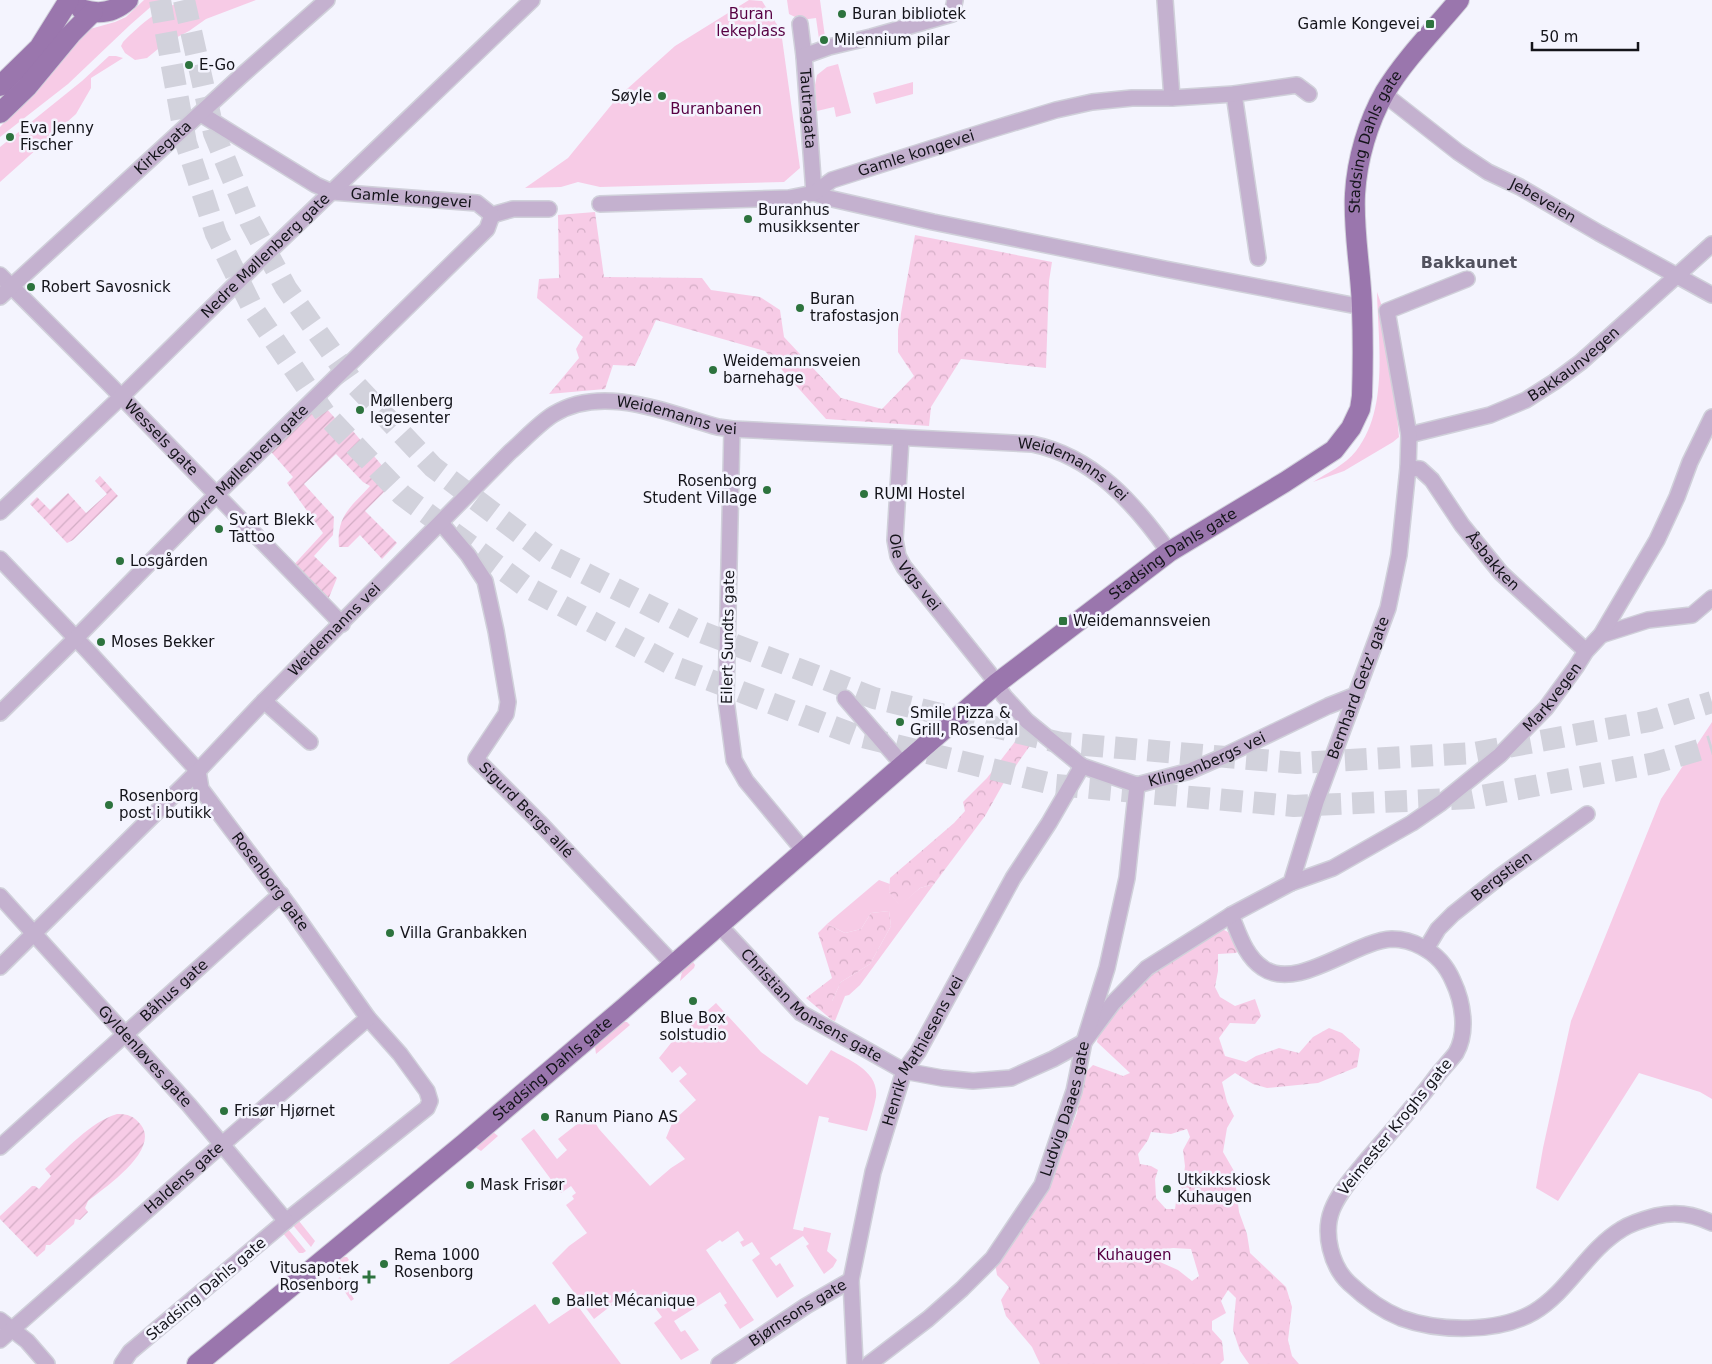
<svg xmlns="http://www.w3.org/2000/svg" width="1712" height="1364" font-family="'DejaVu Sans',sans-serif">
	<style>
		.green { fill: #f7cbe6 }
		.forest { fill: url(#forest-crowns); fill-rule: evenodd }
		.garden { fill: url(#garden-furrows) }
		.lines { fill: none; stroke-linecap: round; stroke-linejoin: round }
		.highway-tunnel { stroke: #d2d2dc; stroke-width: 22; stroke-dasharray: 22 11; stroke-linecap: butt }
		.minor-casing { stroke: #d0d0da; stroke-width: 18 }
		.major-casing { stroke: #d0d0da; stroke-width: 22 }
		.minor { stroke: #c4b1cf; stroke-width: 15 }
		.major { stroke: #9a76ad; stroke-width: 20 }
		.poi-dot { fill: #2d733e; stroke: #f4f4fe; stroke-width: 2 }
		.labels { text-anchor: middle; stroke-width: 5; stroke-linejoin: round; paint-order: stroke }
		.park-label { font-size: 15px; fill: #570043; stroke: #f4f4fe }
		.poi-label { font-size: 15px; fill: #14141a; stroke: #f4f4fe; text-anchor: start }
		.street-label { font-size: 15px; fill: #14141a; stroke: #f4f4fe }
		.neighbourhood-label { font-size: 16px; font-weight: bold; fill: #51515e; stroke: #f4f4fe }
	</style>
	<defs>
		<pattern id="forest-crowns" width="20" height="18" patternUnits="userSpaceOnUse" patternTransform="scale(1.25)"><rect width="20" height="18" fill="#f7cbe6"/><path d="M2 6a3 3 0 1 1 6 0M12 15a3 3 0 1 1 6 0" fill="none" stroke="#d3adc5"/></pattern>
		<pattern id="garden-furrows" width="10" height="10" patternUnits="userSpaceOnUse" patternTransform="scale(1.25)"><rect width="10" height="10" fill="#f7cbe6"/><path d="M-1 1l2-2M0 10L10 0M9 11l2-2" fill="none" stroke="#d3adc5"/></pattern>
	</defs>
	<rect width="100%" height="100%" fill="#f4f4fe"/>
	<path class="green" d="M144,0H163L154,4L130,25L68,84L0,137V127L19,107L77,37L90,29L115,22L126,17Z
		M187,0H256L206,19L189,31L164,44L147,58L135,60L125,53L121,46L123,42C143,22 159,8 187,0Z
		M749,0L762,1L781,31L800,168L784,182L600,187L578,182L561,187L525,188L568,158L617,98L675,46Z
		M787,0H820L825,37L819,39L816,18L801,20L789,14Z
		M109,56H116L123,58L91,78V88L76,114L0,182V147L82,81Z
		M838,64L851,113L836,117L834,107L817,111L815,85L817,75L827,67Z
		M913,82V94L876,104L873,93Z
		M1377,292L1384,312L1382,315L1381,324L1395,395L1399,437L1393,442L1344,471L1313,482C1327,473 1345,465 1356,451C1389,409 1378,342 1377,292Z
		M1712,722V1099L1700,1092L1639,1073L1558,1201L1536,1188L1543,1148L1571,1021L1661,799Z
		M879,880L890,884L889,892L900,905L920,888L934,884L860,985L849,995L845,996L835,1021L832,1020V1001L841,982L870,964L891,926L889,911L871,913L861,929L845,933L827,924Z
		M693,962L695,965L694,968L680,981L682,972Z
		M716,1003L761,1052L807,1085L831,1050C849,1060 879,1071 876,1097C874,1108 870,1120 867,1131L828,1122L829,1118L819,1116L793,1229L803,1231L804,1227L831,1233L827,1251L837,1260L833,1267L824,1274L806,1246L809,1244L803,1236L770,1258L776,1266L780,1263L794,1286L777,1298L752,1260L760,1254L752,1242L743,1247L740,1242L744,1240L738,1231L722,1242L720,1240L706,1250L754,1320L740,1329L724,1305L727,1303L720,1292L674,1321L681,1332L685,1330L699,1350L681,1360L654,1323L662,1317L653,1305L647,1309L633,1289L618,1300L617,1299L611,1303L612,1305L594,1319L552,1263L569,1246L587,1233L566,1205L574,1199L572,1196L576,1193L571,1186L561,1193L521,1139L534,1129L557,1159L567,1150L558,1139L590,1114L599,1129L650,1186L671,1168L685,1159L666,1138L673,1121L696,1100L679,1081L687,1074L680,1066L672,1073L659,1058L671,1043Z
		M623,1022H627L630,1025L596,1054L595,1047Z
		M493,1132L498,1136L481,1151L475,1147Z
		M296,1221H299L315,1241L311,1247L292,1224Z
		M287,1228L306,1251L303,1253H299L282,1232Z
		M343,1257H347L349,1260L335,1271L329,1268Z
		M340,1277L354,1299L351,1301L337,1280Z
		M535,1304L549,1324L577,1305L621,1364H449Z"/>
	<path class="forest" d="M595,212L604,277L702,278L711,290L760,297L780,310L784,337L841,398L882,409L914,376L898,352V330L915,235L1052,262L1049,281L1046,368L961,359L931,407L929,426L826,419L765,351L656,320L635,366L613,365L605,389L549,394L579,358L576,349L583,337L537,298L539,279L559,278L558,215Z
		M1024,730L1030,731L1036,737L1003,784L985,816L934,884L920,888L900,906L889,892L890,878L954,823L965,811L963,802L987,778Z
		M889,911L891,926L870,964L841,982L832,1001V1020L806,998L832,978L818,933L827,924L845,933L861,929L871,913Z
		M1222,929L1232,934L1240,949L1236,953L1218,954V971L1215,987L1220,997L1235,1006L1255,999L1261,1016L1255,1024L1230,1023L1219,1038L1225,1056L1246,1062L1256,1056L1279,1048L1299,1053L1313,1037L1329,1028L1342,1033L1360,1049L1357,1067L1318,1083L1267,1088L1253,1084L1235,1073L1222,1082L1227,1102L1234,1116L1227,1128L1223,1152L1234,1171L1239,1212L1247,1234L1250,1253L1286,1287L1292,1307L1288,1340L1292,1356L1299,1364H1249L1240,1351L1233,1330L1236,1298L1228,1290L1221,1301L1226,1313L1212,1321V1330L1222,1341L1224,1360L1220,1364H1040L1032,1347L1006,1316L1001,1300L1009,1287L997,1275L995,1263L1017,1234L1030,1219L1044,1196L1077,1113L1085,1073L1093,1065L1123,1076L1130,1073L1097,1042C1098,1037 1099,1031 1102,1027C1121,997 1189,940 1222,929ZM1187,1129L1190,1137L1183,1150L1185,1166L1183,1183L1177,1195L1175,1209H1166L1156,1198L1155,1179L1158,1170L1151,1166L1140,1164L1138,1154L1148,1140L1151,1132L1171,1134ZM1173,1248L1191,1249L1199,1276L1192,1281L1178,1270L1160,1262L1158,1250Z"/>
	<path class="garden" d="M316,397L343,427L347,424L395,481L365,511L397,543L382,559L360,535L348,547H339C336,516 351,507 370,486L363,482L336,454L304,484L334,517L333,535L314,556L337,578L325,607L289,570L323,533L287,483L293,477L266,446Z
		M100,476L118,496L73,540L67,543L30,504L37,497L50,510L68,493L86,513L107,494L95,481Z
		M117,1114C128,1114 134,1116 141,1125C160,1150 106,1187 88,1201L85,1208L88,1212L80,1220L75,1219L74,1224L50,1245H46L45,1250L37,1257L0,1219V1216L32,1186H35L39,1189L51,1176L45,1169C66,1150 90,1122 117,1114Z"/>
	<g class="lines">
		<path class="highway-tunnel" d="M160,0L186,143L216,234L253,309L325,414L402,495L525,586L678,668L855,735L1056,785L1294,806L1471,798L1655,763L1712,746
			M184,0L214,133L250,221L286,288L352,381L433,467L547,554L699,631L874,698L1061,743L1297,763L1474,753L1650,721L1712,702"/>
		<g class="minor-casing">
			<g id="minor">
				<path d="M1165,0L1172,98"/>
				<path id="s1" d="M800,24L804,56L814,193"/>
				<path d="M804,56L829,47L871,37L952,14L955,0"/>
				<path d="M1234,94L1258,258"/>
				<path id="s2" d="M1384,94L1458,152L1488,172L1520,187L1599,233L1712,295"/>
				<path id="s3" d="M201,114L316,185L332,192L477,203L492,215L513,209H549"/>
				<path d="M814,193L828,198L933,222L1165,269L1362,307"/>
				<path id="s4" d="M600,204L789,198L814,193L832,180L993,129L1056,110L1092,102L1132,98H1172L1234,94L1297,85L1309,94"/>
				<path id="s5" d="M0,275L110,385L342,624"/>
				<path id="s6" d="M0,297L241,76L327,0"/>
				<path d="M732,429L726,700L734,760L746,781L804,851"/>
				<path id="s7" d="M1409,435L1490,415L1526,400L1554,382L1581,362L1712,244"/>
				<path id="s8" d="M901,438L895,540L898,556L904,567L989,673L1004,696L1027,721L1082,766L1137,785L1190,771L1222,757L1328,706L1356,695"/>
				<path id="s9" d="M1408,468L1420,469L1432,480L1462,525L1501,573L1586,651"/>
				<path id="s10" d="M0,512L121,397L253,267L532,0"/>
				<path id="s11" d="M441,523L468,555L485,581L496,631L508,702L506,714L476,759L539,822L673,964"/>
				<path id="s12" d="M0,559L87,650L198,771L201,789L289,906L368,1018L400,1054L427,1091L430,1101L427,1108L286,1221L130,1352L122,1364"/>
				<path d="M1601,635L1648,620L1692,615L1712,598"/>
				<path d="M845,698L903,765"/>
				<path d="M264,701L310,742"/>
				<path id="s13" d="M0,713L76,638L216,495L487,229L492,215"/>
				<path id="s14" d="M1291,883L1333,868L1412,823L1441,803L1500,755L1546,708L1576,667L1586,651L1601,635L1657,540L1677,497L1690,462L1712,417"/>
				<path id="s15" d="M0,896L189,1105L286,1221"/>
				<path d="M1231,915C1239,934 1245,956 1263,968C1297,992 1354,941 1392,939C1403,939 1413,942 1422,947C1436,954 1447,967 1453,981C1463,1002 1468,1032 1456,1053C1450,1061 1442,1069 1436,1077C1414,1107 1389,1134 1365,1162C1354,1176 1339,1192 1332,1210C1323,1233 1331,1266 1349,1283C1364,1297 1381,1310 1401,1318C1439,1332 1498,1333 1534,1312C1569,1291 1587,1250 1622,1229C1631,1223 1645,1219 1656,1216C1676,1211 1694,1214 1712,1223"/>
				<path id="s16" d="M719,925L801,1013L904,1071L942,1078L973,1081L1011,1078L1053,1059L1084,1042L1113,1003L1147,968L1231,915L1291,883L1316,802L1388,608L1399,555L1408,468L1409,435L1387,311L1467,279"/>
				<path id="s17" d="M1426,949L1438,929L1453,914L1502,875L1587,814"/>
				<path id="s18" d="M0,967L198,771L264,701L510,452C524,440 539,423 554,414C603,384 667,413 718,427L732,429L1032,444C1093,456 1135,504 1169,552"/>
				<path id="s19" d="M0,1147L281,894"/>
				<path d="M0,1320L27,1341L47,1364"/>
				<path id="s20" d="M0,1340L211,1154L368,1018"/>
				<path id="s21" d="M719,1364L806,1306L851,1280"/>
				<path id="s22" d="M855,1364L851,1280L873,1172L904,1071L918,1052L1013,878L1049,823L1082,766"/>
				<path id="s23" d="M869,1364L928,1319L962,1289L993,1258L1042,1185L1074,1091L1084,1042L1107,968L1127,878L1137,785"/>
			</g>
		</g>
		<g class="major-casing">
			<g id="major">
				<path d="M81,9C98,15 114,13 128,0"/>
				<path d="M0,86L39,48L69,0"/>
				<path d="M0,113L27,87L71,34L93,12"/>
				<path id="s24" d="M197,1364L465,1143L624,1008L996,684L1169,552L1285,482L1334,450L1351,428L1360,409L1362,396C1363,367 1363,337 1362,308C1361,270 1353,232 1355,194C1357,159 1368,122 1385,92C1405,59 1434,30 1459,0"/>
			</g>
		</g>
		<use href="#minor" class="minor"/>
		<use href="#major" class="major"/>
	</g>
	<g class="poi-dot">
		<circle cx="842" cy="14" r="5"/>
		<rect x="1425" y="19" width="10" height="10" rx="2.5"/>
		<circle cx="824" cy="40" r="5"/>
		<circle cx="189" cy="65" r="5"/>
		<circle cx="662" cy="96" r="5"/>
		<circle cx="10" cy="137" r="5"/>
		<circle cx="748" cy="219" r="5"/>
		<circle cx="31" cy="287" r="5"/>
		<circle cx="800" cy="308" r="5"/>
		<circle cx="713" cy="370" r="5"/>
		<circle cx="360" cy="410" r="5"/>
		<circle cx="767" cy="490" r="5"/>
		<circle cx="864" cy="494" r="5"/>
		<circle cx="219" cy="529" r="5"/>
		<circle cx="120" cy="561" r="5"/>
		<rect x="1058" y="616" width="10" height="10" rx="2.5"/>
		<circle cx="101" cy="642" r="5"/>
		<circle cx="900" cy="722" r="5"/>
		<circle cx="109" cy="805" r="5"/>
		<circle cx="390" cy="933" r="5"/>
		<circle cx="693" cy="1001" r="5"/>
		<circle cx="224" cy="1111" r="5"/>
		<circle cx="545" cy="1117" r="5"/>
		<circle cx="470" cy="1185" r="5"/>
		<circle cx="1167" cy="1189" r="5"/>
		<circle cx="384" cy="1264" r="5"/>
		<path d="M366.5 1269.5h5v5h5v5h-5v5h-5v-5h-5v-5h5z"/>
		<circle cx="556" cy="1301" r="5"/>
	</g>
	<g class="labels">
		<g class="park-label">
			<text x="751" y="19">Buran<tspan x="751" dy="17">lekeplass</tspan></text>
			<text x="716" y="114">Buranbanen</text>
			<text x="1134" y="1260">Kuhaugen</text>
		</g>
		<g class="poi-label">
			<text x="852" y="19">Buran bibliotek</text>
			<text x="1420" y="29" text-anchor="end">Gamle Kongevei</text>
			<text x="834" y="45">Milennium pilar</text>
			<text x="199" y="70">E-Go</text>
			<text x="652" y="101" text-anchor="end">Søyle</text>
			<text x="20" y="133">Eva Jenny<tspan x="20" dy="17">Fischer</tspan></text>
			<text x="758" y="215">Buranhus<tspan x="758" dy="17">musikksenter</tspan></text>
			<text x="41" y="292">Robert Savosnick</text>
			<text x="810" y="304">Buran<tspan x="810" dy="17">trafostasjon</tspan></text>
			<text x="723" y="366">Weidemannsveien<tspan x="723" dy="17">barnehage</tspan></text>
			<text x="370" y="406">Møllenberg<tspan x="370" dy="17">legesenter</tspan></text>
			<text x="757" y="486" text-anchor="end">Rosenborg<tspan x="757" dy="17">Student Village</tspan></text>
			<text x="874" y="499">RUMI Hostel</text>
			<text x="229" y="525">Svart Blekk<tspan x="229" dy="17">Tattoo</tspan></text>
			<text x="130" y="566">Losgården</text>
			<text x="1073" y="626">Weidemannsveien</text>
			<text x="111" y="647">Moses Bekker</text>
			<text x="910" y="718">Smile Pizza &amp;<tspan x="910" dy="17">Grill, Rosendal</tspan></text>
			<text x="119" y="801">Rosenborg<tspan x="119" dy="17">post i butikk</tspan></text>
			<text x="400" y="938">Villa Granbakken</text>
			<text x="693" y="1023" text-anchor="middle">Blue Box<tspan x="693" dy="17">solstudio</tspan></text>
			<text x="234" y="1116">Frisør Hjørnet</text>
			<text x="555" y="1122">Ranum Piano AS</text>
			<text x="1177" y="1185">Utkikkskiosk<tspan x="1177" dy="17">Kuhaugen</tspan></text>
			<text x="480" y="1190">Mask Frisør</text>
			<text x="394" y="1260">Rema 1000<tspan x="394" dy="17">Rosenborg</tspan></text>
			<text x="359" y="1273" text-anchor="end">Vitusapotek<tspan x="359" dy="17">Rosenborg</tspan></text>
			<text x="566" y="1306">Ballet Mécanique</text>
		</g>
		<g class="street-label">
			<text dy="5" stroke="none"><textPath href="#s1" startOffset="85">Tautragata</textPath></text>
			<text dy="5" stroke="none"><textPath href="#s24" startOffset="1781">Stadsing Dahls gate</textPath></text>
			<text dy="5" stroke="none"><textPath href="#s6" startOffset="221">Kirkegata</textPath></text>
			<text dy="5" stroke="none"><textPath href="#s4" startOffset="325">Gamle kongevei</textPath></text>
			<text dy="5" stroke="none"><textPath href="#s3" startOffset="232">Gamle kongevei</textPath></text>
			<text dy="5" stroke="none"><textPath href="#s2" startOffset="192">Jebeveien</textPath></text>
			<text dy="5" stroke="none"><textPath href="#s10" startOffset="369">Nedre Møllenberg gate</textPath></text>
			<text dy="5" stroke="none"><textPath href="#s7" startOffset="182">Bakkaunvegen</textPath></text>
			<text dy="5" stroke="none"><textPath href="#s18" startOffset="910">Weidemanns vei</textPath></text>
			<text dy="5" stroke="none"><textPath href="#s5" startOffset="229">Wessels gate</textPath></text>
			<text dy="5" stroke="none"><textPath href="#s13" startOffset="351">Øvre Møllenberg gate</textPath></text>
			<text dy="5" stroke="none"><textPath href="#s18" startOffset="1315">Weidemanns vei</textPath></text>
			<text dy="5" stroke="none"><textPath href="#s24" startOffset="1269">Stadsing Dahls gate</textPath></text>
			<text dy="5" stroke="none"><textPath href="#s9" startOffset="130">Åsbakken</textPath></text>
			<text dy="5" stroke="none"><textPath href="#s8" startOffset="140">Ole Vigs vei</textPath></text>
			<text dy="5" stroke="none"><textPath href="#s18" startOffset="475">Weidemanns vei</textPath></text>
			<text transform="translate(728 637) rotate(-89)" y="5">Eilert Sundts gate</text>
			<text dy="5" stroke="none"><textPath href="#s16" startOffset="899">Bernhard Getz' gate</textPath></text>
			<text dy="5" stroke="none"><textPath href="#s14" startOffset="325">Markvegen</textPath></text>
			<text dy="5" stroke="none"><textPath href="#s8" startOffset="532">Klingenbergs vei</textPath></text>
			<text dy="5" stroke="none"><textPath href="#s11" startOffset="334">Sigurd Bergs allé</textPath></text>
			<text dy="5" stroke="none"><textPath href="#s17" startOffset="106">Bergstien</textPath></text>
			<text dy="5" stroke="none"><textPath href="#s12" startOffset="424">Rosenborg gate</textPath></text>
			<text dy="5" stroke="none"><textPath href="#s19" startOffset="234">Båhus gate</textPath></text>
			<text dy="5" stroke="none"><textPath href="#s16" startOffset="124">Christian Monsens gate</textPath></text>
			<text dy="5" stroke="none"><textPath href="#s22" startOffset="326">Henrik Mathiesens vei</textPath></text>
			<text dy="5" stroke="none"><textPath href="#s15" startOffset="216">Gyldenløves gate</textPath></text>
			<text dy="5" stroke="none"><textPath href="#s24" startOffset="462">Stadsing Dahls gate</textPath></text>
			<text dy="5" stroke="none"><textPath href="#s23" startOffset="331">Ludvig Daaes gate</textPath></text>
			<text transform="translate(1395 1127) rotate(-51)" y="5">Veimester Kroghs gate</text>
			<text dy="5" stroke="none"><textPath href="#s20" startOffset="245">Haldens gate</textPath></text>
			<text transform="translate(206 1289) rotate(-40)" y="5">Stadsing Dahls gate</text>
			<text dy="5" stroke="none"><textPath href="#s21" startOffset="94">Bjørnsons gate</textPath></text>
		</g>
		<g class="neighbourhood-label">
			<text x="1469" y="268">Bakkaunet</text>
		</g>
	</g>
	<path d="M1532 42v8h106v-8" fill="none" stroke="#14141a" stroke-width="2.5"/>
	<text x="1540" y="42" font-size="15" fill="#14141a" stroke="#f4f4fe" stroke-width="4" paint-order="stroke">50 m</text>
</svg>
